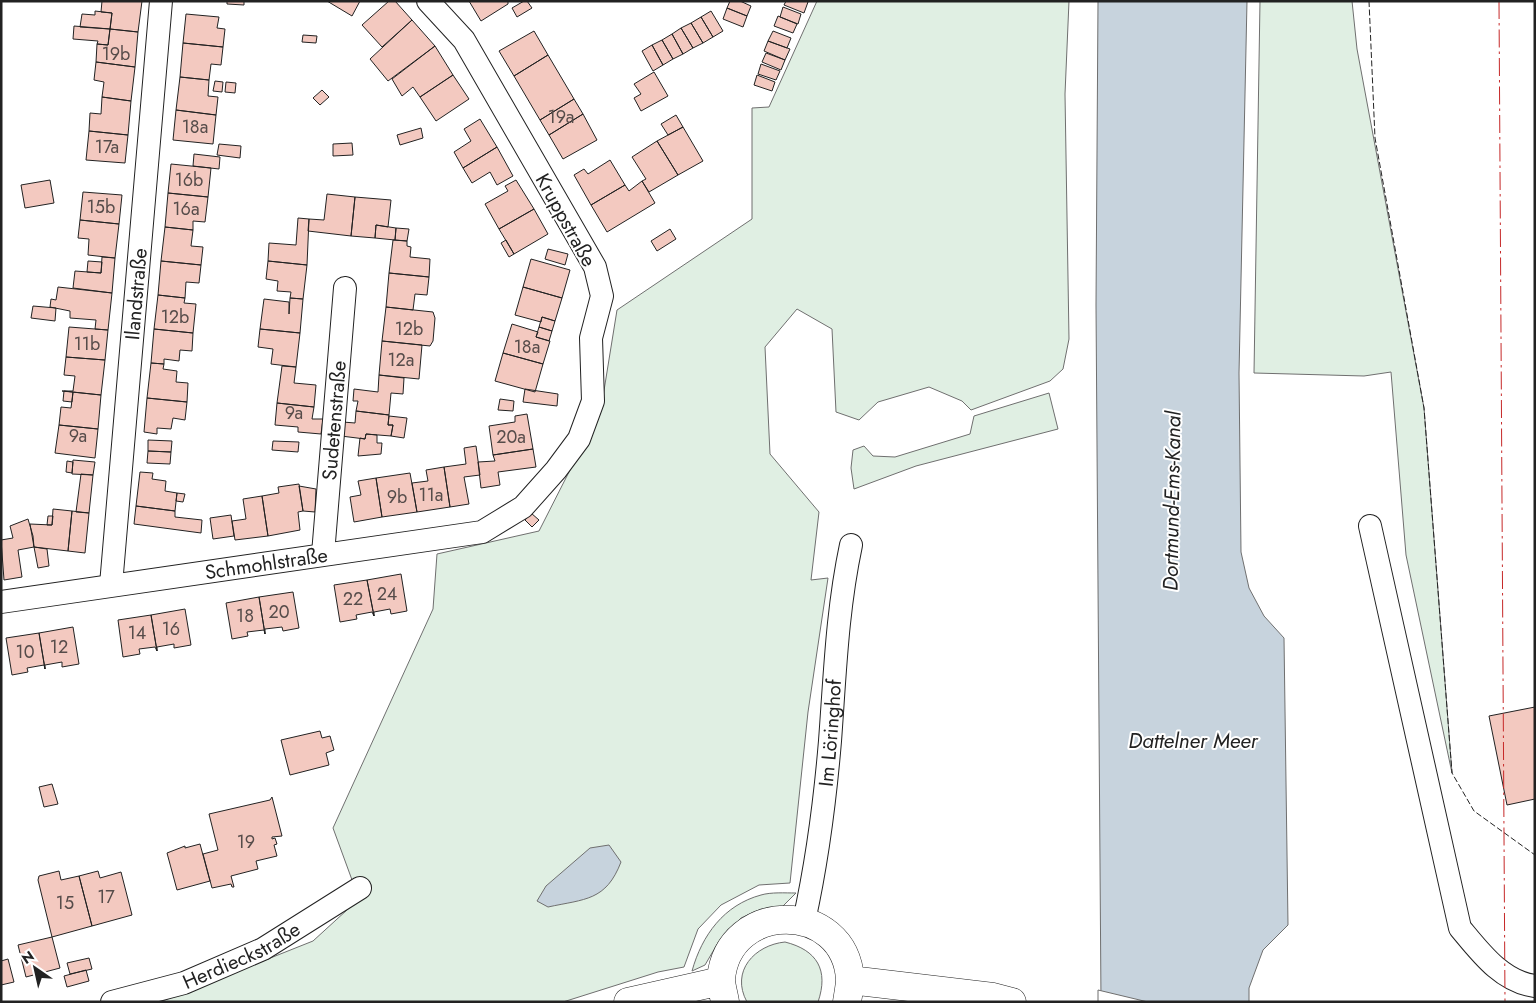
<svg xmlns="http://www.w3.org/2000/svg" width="1536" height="1003" font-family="Jost,sans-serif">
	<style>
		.green { fill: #e0efe3; stroke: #6f6f6f }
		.water { fill: #c7d3dd; stroke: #6f6f6f }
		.pier { fill: #fff; stroke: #6f6f6f }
		.building { fill: #f3c9c0; stroke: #222 }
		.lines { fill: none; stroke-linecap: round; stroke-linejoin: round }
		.minor-casing { stroke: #222; stroke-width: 24 }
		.tertiary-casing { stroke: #222; stroke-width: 29 }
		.minor { stroke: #fff; stroke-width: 22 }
		.tertiary { stroke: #fff; stroke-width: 28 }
		.fence { stroke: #222; stroke-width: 1; stroke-dasharray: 6 2.5; stroke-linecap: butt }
		.power { stroke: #c62828; stroke-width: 1; stroke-dasharray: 18 4 2.5 4; stroke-linecap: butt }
		.labels { text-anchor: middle; stroke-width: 4; stroke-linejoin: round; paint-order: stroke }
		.number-label { font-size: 18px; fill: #564c4a }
		.street-label { font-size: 20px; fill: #222; stroke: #fff }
		.water-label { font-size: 21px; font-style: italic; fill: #222; stroke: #fff }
	</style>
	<rect width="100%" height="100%" fill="#fff"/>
	<path class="green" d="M817,1H1069L1065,94L1069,339L1063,369L1050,381L971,410L962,401L929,387L878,402L859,420L836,412L832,329L797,309L765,347L770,454L819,512L811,580L828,578L808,712L790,883L759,885L721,905L698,929L684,967L658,972L563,1002H160L313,941L359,899L333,828L433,609L437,554L539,531L601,409L617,310L752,219V108L769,107Z
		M1260,1H1352L1357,49L1424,408L1452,773L1406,555L1391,372L1364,376L1254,373Z
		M1049,393L1058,429L916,466L854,489L851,468L853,450L864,446L873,456L895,457L970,434L974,416Z
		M796,893L781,908L761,909L741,918L719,941L705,965L692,971C702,935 724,905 761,895C771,892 785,893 796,893Z
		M785,942C817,950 829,970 818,1002H747C730,971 755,945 785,942Z"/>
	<path class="water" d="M1098,1H1247L1239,373L1241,552L1249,588L1264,616L1284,638L1288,925L1263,950L1249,988V1002H1101L1096,305Z
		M609,845L621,862C606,901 585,899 548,907L537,901L546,886L590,848Z"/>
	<path class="pier" d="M1098,990L1148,1002H1098Z"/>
	<path class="building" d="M102,1H142L138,32L110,29L112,13L101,12Z
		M227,1H244V5L227,4Z
		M327,1H360L352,16Z
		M389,1H395L412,20L382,47L362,25Z
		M469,1H508V4L481,21Z
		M524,1H527L532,8L517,17L512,8Z
		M730,1H740L751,6L747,16L727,8Z
		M786,1H805L808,2L804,13L784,5Z
		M783,7L801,14L798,24L780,17Z
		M727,8L747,16L743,27L723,19Z
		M95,11L112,13L110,29L80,27L82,14L95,15Z
		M711,11L723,31L713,37L701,17Z
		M186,14L219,17L217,28L225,29L223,47L183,43Z
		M778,16L797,24L793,33L774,26Z
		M701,17L713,37L703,43L691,23Z
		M412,20L435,46L388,81L370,59Z
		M691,23L703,43L693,48L681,28Z
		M74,26L110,29L108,45L97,44L98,41L73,39Z
		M681,28L693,48L683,54L672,34Z
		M110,29L138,32L135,67L96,62L97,44L108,45Z
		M534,31L548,55L514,76L499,51Z
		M773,31L791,38L787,48L768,41Z
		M672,34L683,54L673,59L662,40Z
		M303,35L317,36L316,43L302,42Z
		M662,40L673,59L663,65L652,45Z
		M768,41L790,49L785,60L764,51Z
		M183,43L223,47L221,65L211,64L209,80L180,77Z
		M652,45L663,65L653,71L642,51Z
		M435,46L453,75L420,97L413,87L402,96L392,79Z
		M766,53L785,60L781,70L762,62Z
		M548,55L574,99L540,120L514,76Z
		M96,62L135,67L131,101L102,97L104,82L94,80Z
		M761,64L780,71L776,80L758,74Z
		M654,72L668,96L641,111L634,98L641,94L634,84Z
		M453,75L469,99L436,121L420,97Z
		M757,75L775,82L772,91L754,85Z
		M180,77L209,80L208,96L218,97L216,115L176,110Z
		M215,81L223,82L222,92L213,91Z
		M226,82L236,83L235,93L225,92Z
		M322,90L329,97L320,105L313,98Z
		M102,97L131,101L128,135L89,131L90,113L101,114Z
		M574,99L583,114L549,135L540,120Z
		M176,110L216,115L213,144L173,140Z
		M583,114L597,140L563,159L549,135Z
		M676,115L683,127L668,135L661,124Z
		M480,119L497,147L463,168L454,152L471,141L464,129Z
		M683,127L703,161L678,175L657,141Z
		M421,128L423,138L400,145L397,135Z
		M89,131L128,135L125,163L86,160Z
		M657,141L678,175L649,192L642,181L646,179L632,157Z
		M352,143L353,155L333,156V144Z
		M219,144L241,146L240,158L217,155Z
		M497,147L513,176L497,185L490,172L472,183L463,168Z
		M194,154L220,157L219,169L193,166Z
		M610,160L625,185L591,205L574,175L584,169L588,174Z
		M171,164L211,168L208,197L168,193Z
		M50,180L54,203L25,208L21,185Z
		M516,180L534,209L499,229L485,204L508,191L505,186Z
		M642,181L655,203L607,232L591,205L625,185L629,191Z
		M83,192L122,195L119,224L80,220Z
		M168,193L208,197L205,222L193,221V230L165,227Z
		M327,194L355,197L351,236L308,231L309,219L324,220Z
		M355,197L391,200L388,227L376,225L375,238L351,236Z
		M534,209L548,234L514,254L499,229Z
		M298,218L309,219L307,265L268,261L269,243L296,245Z
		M80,220L119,224L115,258L88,255L89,239L78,238Z
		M376,225L396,228L395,240L375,238Z
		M165,227L193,230L191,246L203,247L201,265L161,261Z
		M396,228L409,229L407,241L395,240Z
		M670,229L676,239L657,251L651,241Z
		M393,240L407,241V246L411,247L410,257L430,259L429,277L389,273Z
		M506,240L514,254L509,257L501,243Z
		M548,249L568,254L565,265L545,259Z
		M102,257L115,258L112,293L73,288L75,271L101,273Z
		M531,259L570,270L562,298L523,287Z
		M88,261L102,262L101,273L87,272Z
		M161,261L201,265L199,283L186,282L185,298L158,295Z
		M268,261L307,265L303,299L290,298L291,292L277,291L278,281L266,279Z
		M389,273L429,277L427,295L415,294L413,310L386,307Z
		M58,287L112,293L108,330L95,329L96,320L70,318V311L50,307L51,299L56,300Z
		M523,287L562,298L555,321L542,317L541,322L515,315Z
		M158,295L185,298L184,303L196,304L193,333L154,329Z
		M290,298L303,299L300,333L260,329L264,299L289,302V314Z
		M33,306L56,308L55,321L31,318Z
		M386,307L433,312L435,318L433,341L430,346L382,341Z
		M542,317L555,321L552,331L539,327Z
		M512,324L538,332L536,337L550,341L543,364L503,353Z
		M69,327L108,330L105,360L66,357Z
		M539,327L552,331L549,341L536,337Z
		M154,329L193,333L192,351L180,350L179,361L164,359V364L151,363Z
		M260,329L300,333L296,367L271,364L273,349L258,347Z
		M382,341L422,345L419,379L379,375Z
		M503,353L543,364L535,392L495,381Z
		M66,357L105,360L101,395L62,391H73L75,376L64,375Z
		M151,363L164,364L163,369L177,371L176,382L188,383L187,402L147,398Z
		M282,366L296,367L294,383L316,385L314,407L277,403Z
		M379,375L404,378L403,394L391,393L389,415L356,411L358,401H353L354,389L378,392Z
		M525,389L558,394L557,406L523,402Z
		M64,391L73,392L72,402L63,401Z
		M73,392L101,395L98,429L59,425L61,407L71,408Z
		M147,398L187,402L185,420L173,418L171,429L157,428V434L144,432Z
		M500,399L514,401L513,411L498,410Z
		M277,403L314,407L312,419H323L321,434L298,432V427L275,425Z
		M356,411L389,415L388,425H393L391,436L366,434L365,439L341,436L343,422L355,423Z
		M527,414L533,449L493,455L489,426L515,422V416Z
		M389,416L407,418L404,438L391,436L393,425H388Z
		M59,425L98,429L95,458L55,453Z
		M366,434L377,435V443H382L381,454L358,456L360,438L365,439Z
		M148,440L172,441L171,452L148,451Z
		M273,441L299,442L298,452L272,450Z
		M476,446L480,475L464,477L469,504L450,507L444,467L466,464L464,448Z
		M533,449L536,467L498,472L500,485L481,488L478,462L495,461L493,455Z
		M148,451L171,452L170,464L147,463Z
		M73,460L95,462L93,475L72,474Z
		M67,461L73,462L72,473L66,472Z
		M444,467L450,507L417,512L412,483L428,481L426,470Z
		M140,472L153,473L152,479L166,481L165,491L177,493L175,511L136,506Z
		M410,473L417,512L382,517L376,478Z
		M81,474L93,475L89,513L76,512Z
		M376,478L382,517L354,522L350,497L361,495L358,481Z
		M299,484L303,511L298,512L300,530L268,536L262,496L279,493L278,487Z
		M299,486L316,489L315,512L303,511Z
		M177,493L185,494L183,502L176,501Z
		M262,496L268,536L235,540L232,521L246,519L243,499Z
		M136,506L175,511V517L202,520L201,533L134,524Z
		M53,509L72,511L68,551L34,547L30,524L52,525Z
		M72,511L89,513L85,553L68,551Z
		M531,513L539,520L532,527L525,520Z
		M231,515L234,536L213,539L210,518Z
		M48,516H53L52,525H47Z
		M28,519L33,536L34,547L18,550L22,577L4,580L1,540L13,538L10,526Z
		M34,547L47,549L49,566L38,568Z
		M401,574L407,611L391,614L390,609L374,612V616L367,580Z
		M367,580L374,616L372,612L356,615L357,619L340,622L334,585Z
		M293,592L299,628L283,631L282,627L265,629V634L259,597Z
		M259,597L265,634L264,630L247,632L248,636L232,639L226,603Z
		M185,609L191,645L174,648V644L157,647V651L151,615Z
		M151,615L157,651L155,647L139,649L140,654L123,657L118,620Z
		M73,627L79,664L62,667V662L45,665V669L39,633Z
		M39,633L45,669L44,665L27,668L28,672L12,675L6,638Z
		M1535,707V799L1507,805L1489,716Z
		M320,731L322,738L330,736L334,750L326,753L329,765L290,775L281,740Z
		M52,784L58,804L44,807L39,787Z
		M272,797L282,836L272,837V839L275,838L277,844L274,845L277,856L256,861L258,869L231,876L234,887H232L231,884L212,888L203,854L218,850L209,814L270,800Z
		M200,844L210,881L177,890L167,853L185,846V848Z
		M59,871L61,880L79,876L92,926L52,937L38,880L39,876Z
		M98,871L100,878L121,872L132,915L92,926L79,876Z
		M52,937L60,968L26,977L18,945Z
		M89,958L92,969L70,974L67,963Z
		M8,959L14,982L1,985V961Z
		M86,970L89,981L67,987L64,976Z"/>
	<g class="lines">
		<g class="minor-casing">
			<g id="minor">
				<path d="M1370,526L1460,928C1480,952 1502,982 1535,986"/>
				<path id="s1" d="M323,554L345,288"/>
				<path id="s2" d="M111,585L161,1"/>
				<path id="s3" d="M1,602L482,532L523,507L556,470L579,439L593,401L591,338L602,296L595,267L464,40L428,1"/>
				<path id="s4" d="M804,921C817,862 825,801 830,741C835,674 837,611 851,545"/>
				<path id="s5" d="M112,1002L184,983L263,949L360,888"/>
			</g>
		</g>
		<g class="tertiary-casing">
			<path id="tertiary" d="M850,980L993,997L1012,1002
				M628,1002L721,981
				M725,1002C724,995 721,986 721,979C728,900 845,900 850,979C850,986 848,995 847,1002"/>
		</g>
		<use href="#minor" class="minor"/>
		<use href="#tertiary" class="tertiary"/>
		<path class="fence" d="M1369,1L1375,138L1424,408L1452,773L1474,811L1535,855"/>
		<path class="power" d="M1499,1L1505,1002"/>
	</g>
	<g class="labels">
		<g class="number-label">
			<text x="116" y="60">19b</text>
			<text x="561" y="123">19a</text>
			<text x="195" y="133">18a</text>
			<text x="107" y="153">17a</text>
			<text x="189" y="186">16b</text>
			<text x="101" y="213">15b</text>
			<text x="186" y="215">16a</text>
			<text x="175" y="323">12b</text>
			<text x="409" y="335">12b</text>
			<text x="87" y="350">11b</text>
			<text x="527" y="353">18a</text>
			<text x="401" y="366">12a</text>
			<text x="294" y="419">9a</text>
			<text x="78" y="442">9a</text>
			<text x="511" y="443">20a</text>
			<text x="431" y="501">11a</text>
			<text x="397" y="503">9b</text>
			<text x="387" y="600">24</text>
			<text x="353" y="605">22</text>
			<text x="279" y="618">20</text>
			<text x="245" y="622">18</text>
			<text x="171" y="635">16</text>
			<text x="137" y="639">14</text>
			<text x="59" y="653">12</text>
			<text x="25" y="658">10</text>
			<text x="246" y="848">19</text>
			<text x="106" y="903">17</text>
			<text x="65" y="909">15</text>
		</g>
		<g class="street-label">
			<text transform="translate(566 220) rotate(61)" y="7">Kruppstraße</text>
			<text dy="7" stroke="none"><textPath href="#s2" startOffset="292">Ilandstraße</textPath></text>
			<text dy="7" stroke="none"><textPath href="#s1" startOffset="134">Sudetenstraße</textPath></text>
			<text dy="7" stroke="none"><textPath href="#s3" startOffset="268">Schmohlstraße</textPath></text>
			<text dy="7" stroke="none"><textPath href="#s4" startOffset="190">Im Löringhof</textPath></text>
			<text dy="7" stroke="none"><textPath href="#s5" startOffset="138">Herdieckstraße</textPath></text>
		</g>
		<g class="water-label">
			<text transform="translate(1172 501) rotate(-89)" y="7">Dortmund-Ems-Kanal</text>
			<text x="1193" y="748">Dattelner Meer</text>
		</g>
	</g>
	<rect width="1536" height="1003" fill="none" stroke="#222222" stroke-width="5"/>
	<g transform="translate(35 968) rotate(326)" stroke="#ffffff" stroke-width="4" paint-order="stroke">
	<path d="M0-4L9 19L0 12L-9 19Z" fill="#222222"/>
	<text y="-8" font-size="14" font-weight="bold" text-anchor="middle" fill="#222222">N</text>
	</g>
</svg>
